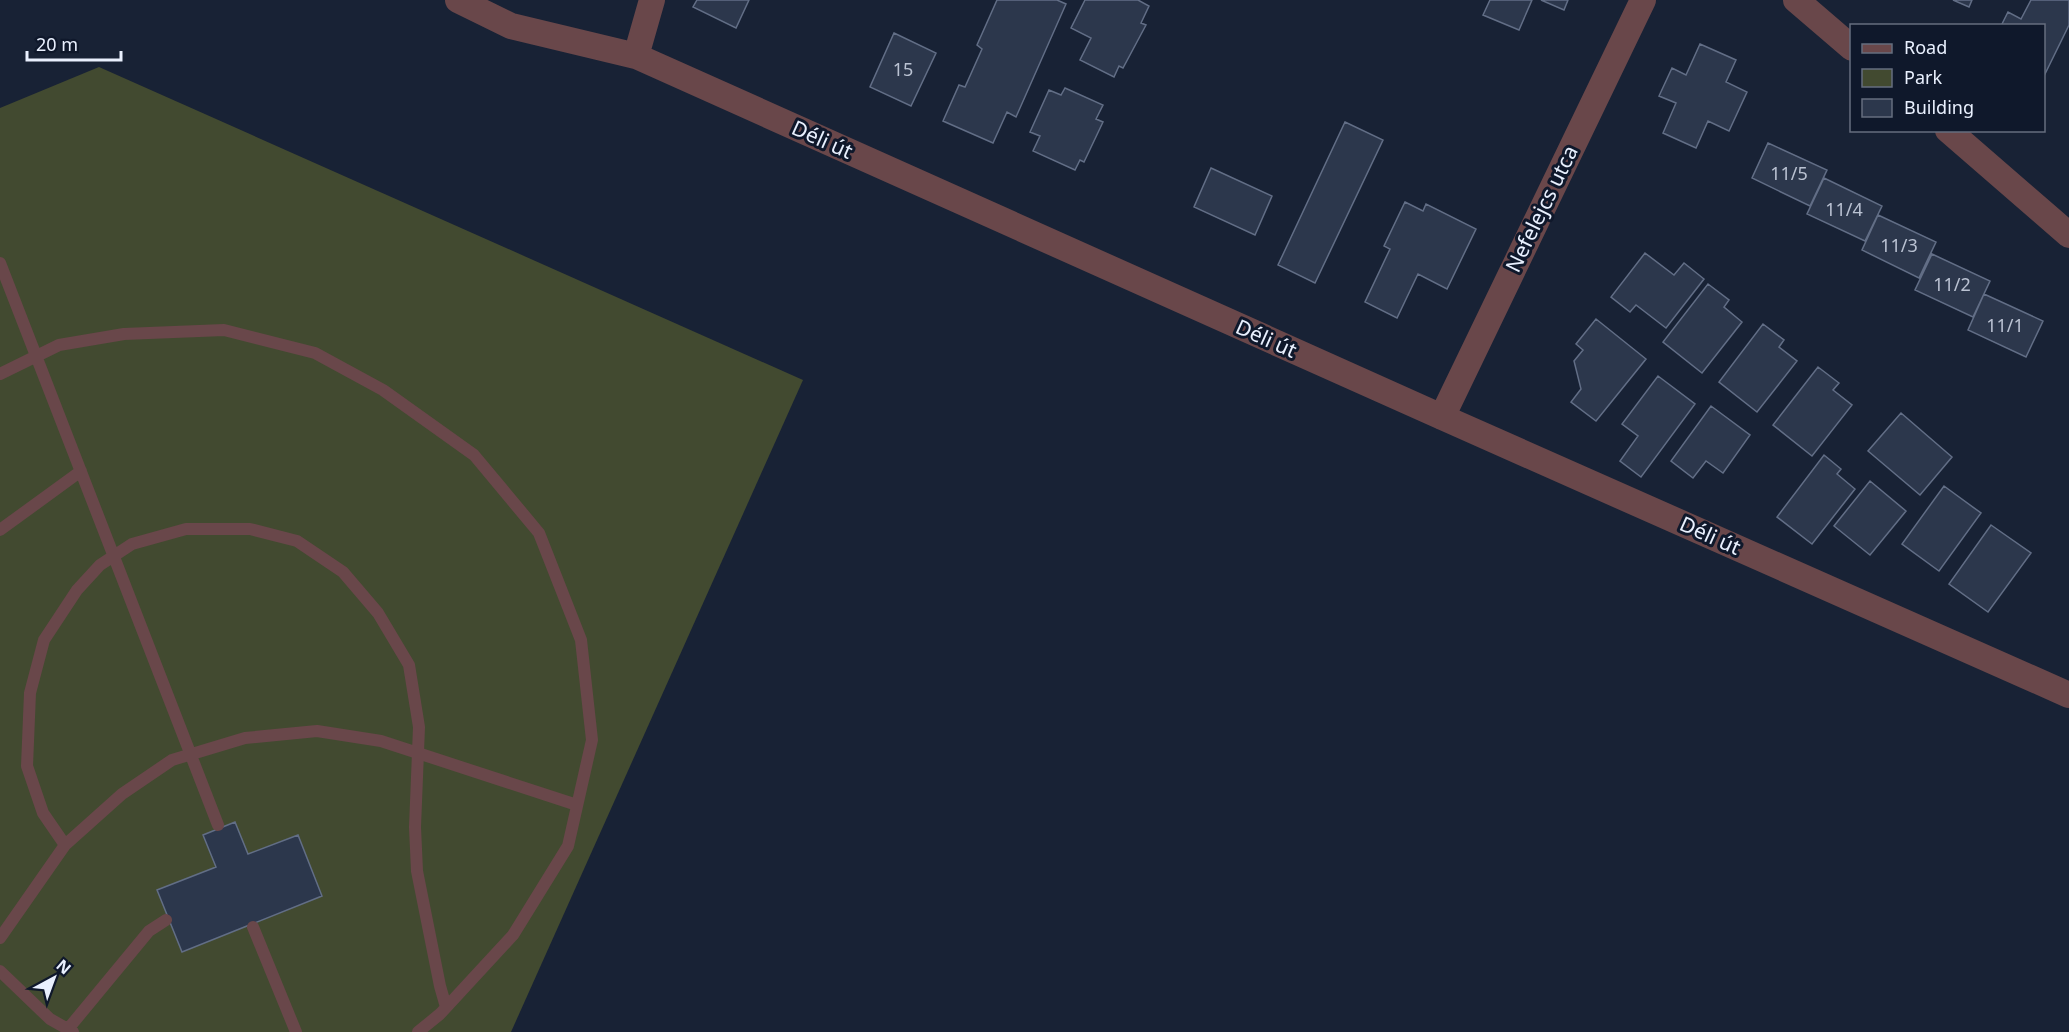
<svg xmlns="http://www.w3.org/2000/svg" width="2069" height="1032" font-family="'Noto Sans',sans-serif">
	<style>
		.green { fill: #424a30 }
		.building { fill: #2c374c; stroke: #626e86; stroke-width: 1.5 }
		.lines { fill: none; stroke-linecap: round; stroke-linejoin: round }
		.service { stroke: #69474a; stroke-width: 12 }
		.minor { stroke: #69474a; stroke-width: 26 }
		.labels { text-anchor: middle; stroke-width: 6; stroke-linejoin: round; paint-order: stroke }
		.number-label { font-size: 18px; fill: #bac2d2 }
		.street-label { font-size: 21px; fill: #e9f0fe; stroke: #0f182b }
	</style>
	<rect width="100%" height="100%" fill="#182235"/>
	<path class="green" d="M99,67L803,380L511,1032H0V108Z"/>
	<path class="building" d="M697,0H749L736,28L693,7Z
		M997,0H1057L1066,4L1016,117L1007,112L993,143L943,121L959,85L965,87L982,49L977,45Z
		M1085,0H1138L1149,6L1141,23L1146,25L1123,68L1119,66L1114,77L1080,60L1091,38L1071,28Z
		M1490,0H1532L1519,30L1483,15Z
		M1541,0H1568L1564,10Z
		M1953,0H1972L1969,7Z
		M2031,0H2069V25L2044,76V26H2001L2008,12L2021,19Z
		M894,33L936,53L911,106L870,87Z
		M1700,44L1736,60L1726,82L1747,92L1729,131L1708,121L1696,148L1663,133L1676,103L1659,96L1672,68L1686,75Z
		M1065,88L1103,105L1096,119L1103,122L1084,162L1080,160L1075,170L1033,151L1040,136L1030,132L1049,90L1061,95Z
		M1345,122L1383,140L1315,283L1278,265Z
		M1768,143L1827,170L1810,206L1752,178Z
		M1211,168L1272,196L1255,235L1194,207Z
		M1824,178L1882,206L1865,241L1807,214Z
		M1405,202L1423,211L1426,204L1476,229L1447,289L1418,274L1397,318L1365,302L1390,249L1384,246Z
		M1878,215L1936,242L1919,278L1862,250Z
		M1645,253L1674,275L1684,263L1704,279L1666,328L1636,305L1630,312L1611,297Z
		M1932,254L1990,281L1973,317L1915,290Z
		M1708,284L1729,300L1724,307L1742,322L1702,373L1663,342Z
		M1984,294L2043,321L2026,357L1968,330Z
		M1596,319L1646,359L1596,421L1571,402L1581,389L1574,361L1583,350L1576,344Z
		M1763,324L1784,340L1779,347L1797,361L1757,412L1719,382Z
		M1818,367L1839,383L1833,390L1852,405L1812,456L1773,425Z
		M1658,376L1695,404L1641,477L1620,461L1638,436L1622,424Z
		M1711,406L1750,435L1723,473L1706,461L1693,478L1671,461Z
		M1901,413L1952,457L1920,495L1868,451Z
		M1824,455L1841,469L1837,474L1855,489L1812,544L1777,517Z
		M1870,481L1906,511L1870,555L1834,526Z
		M1944,486L1981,513L1939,571L1902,544Z
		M1991,525L2031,553L1988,612L1949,584Z
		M235,822L248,854L298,835L322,896L182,952L157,890L216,867L203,835Z"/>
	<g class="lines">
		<path class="service" d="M0,263L218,825
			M0,374L59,345L124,334L224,330L315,353L383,390L474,455L539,533L581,640L592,740L568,846L513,935L440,1014L418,1032
			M0,530L81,471
			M65,845L43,813L27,766L30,693L44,640L77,590L100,565L132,544L186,529H250L297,541L343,572L378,613L409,665L419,727L415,827L417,871L440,986L446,1007
			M253,927L296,1032
			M0,938L65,845L122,794L172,760L245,738L317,731L381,741L577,805
			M0,971L50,1019L73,1032
			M68,1029L149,931L166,920"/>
		<path class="minor" d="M458,0L511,26L636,56L1442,417L2069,695
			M1796,0L1852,48
			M636,56L652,0
			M1948,130L2069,235
			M1442,417L1643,0"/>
	</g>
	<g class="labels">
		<g class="number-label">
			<text x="903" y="76">15</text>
			<text x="1789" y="180">11/5</text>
			<text x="1844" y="216">11/4</text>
			<text x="1899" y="252">11/3</text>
			<text x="1952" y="291">11/2</text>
			<text x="2005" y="332">11/1</text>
		</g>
		<g class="street-label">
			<text transform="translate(822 140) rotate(24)" y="7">Déli út</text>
			<text transform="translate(1542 209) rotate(-64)" y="7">Nefelejcs utca</text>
			<text transform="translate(1266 339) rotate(24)" y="7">Déli út</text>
			<text transform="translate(1710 536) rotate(24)" y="7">Déli út</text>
		</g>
	</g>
	<rect x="1850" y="24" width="195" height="108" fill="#0f182b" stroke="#666e7f" stroke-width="1.5"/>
	<rect x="1862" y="44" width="30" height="9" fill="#69474a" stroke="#666e7f" stroke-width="1.5"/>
	<text x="1904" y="54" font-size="18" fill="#e9f0fe">Road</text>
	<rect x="1862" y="69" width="30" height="18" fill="#424a30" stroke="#666e7f" stroke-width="1.5"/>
	<text x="1904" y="84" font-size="18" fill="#e9f0fe">Park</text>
	<rect x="1862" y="99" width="30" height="18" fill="#2c374c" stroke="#666e7f" stroke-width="1.5"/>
	<text x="1904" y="114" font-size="18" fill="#e9f0fe">Building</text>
	<g transform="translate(54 978) rotate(41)" stroke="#0f182b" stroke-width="4.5" paint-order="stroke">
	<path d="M0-4.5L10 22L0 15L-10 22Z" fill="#e9f0fe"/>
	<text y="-9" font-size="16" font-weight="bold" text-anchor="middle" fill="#e9f0fe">N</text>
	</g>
	<path d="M27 51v9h94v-9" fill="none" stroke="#e9f0fe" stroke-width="3"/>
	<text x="36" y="51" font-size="18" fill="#e9f0fe" stroke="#0f182b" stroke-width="4.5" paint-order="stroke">20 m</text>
</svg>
